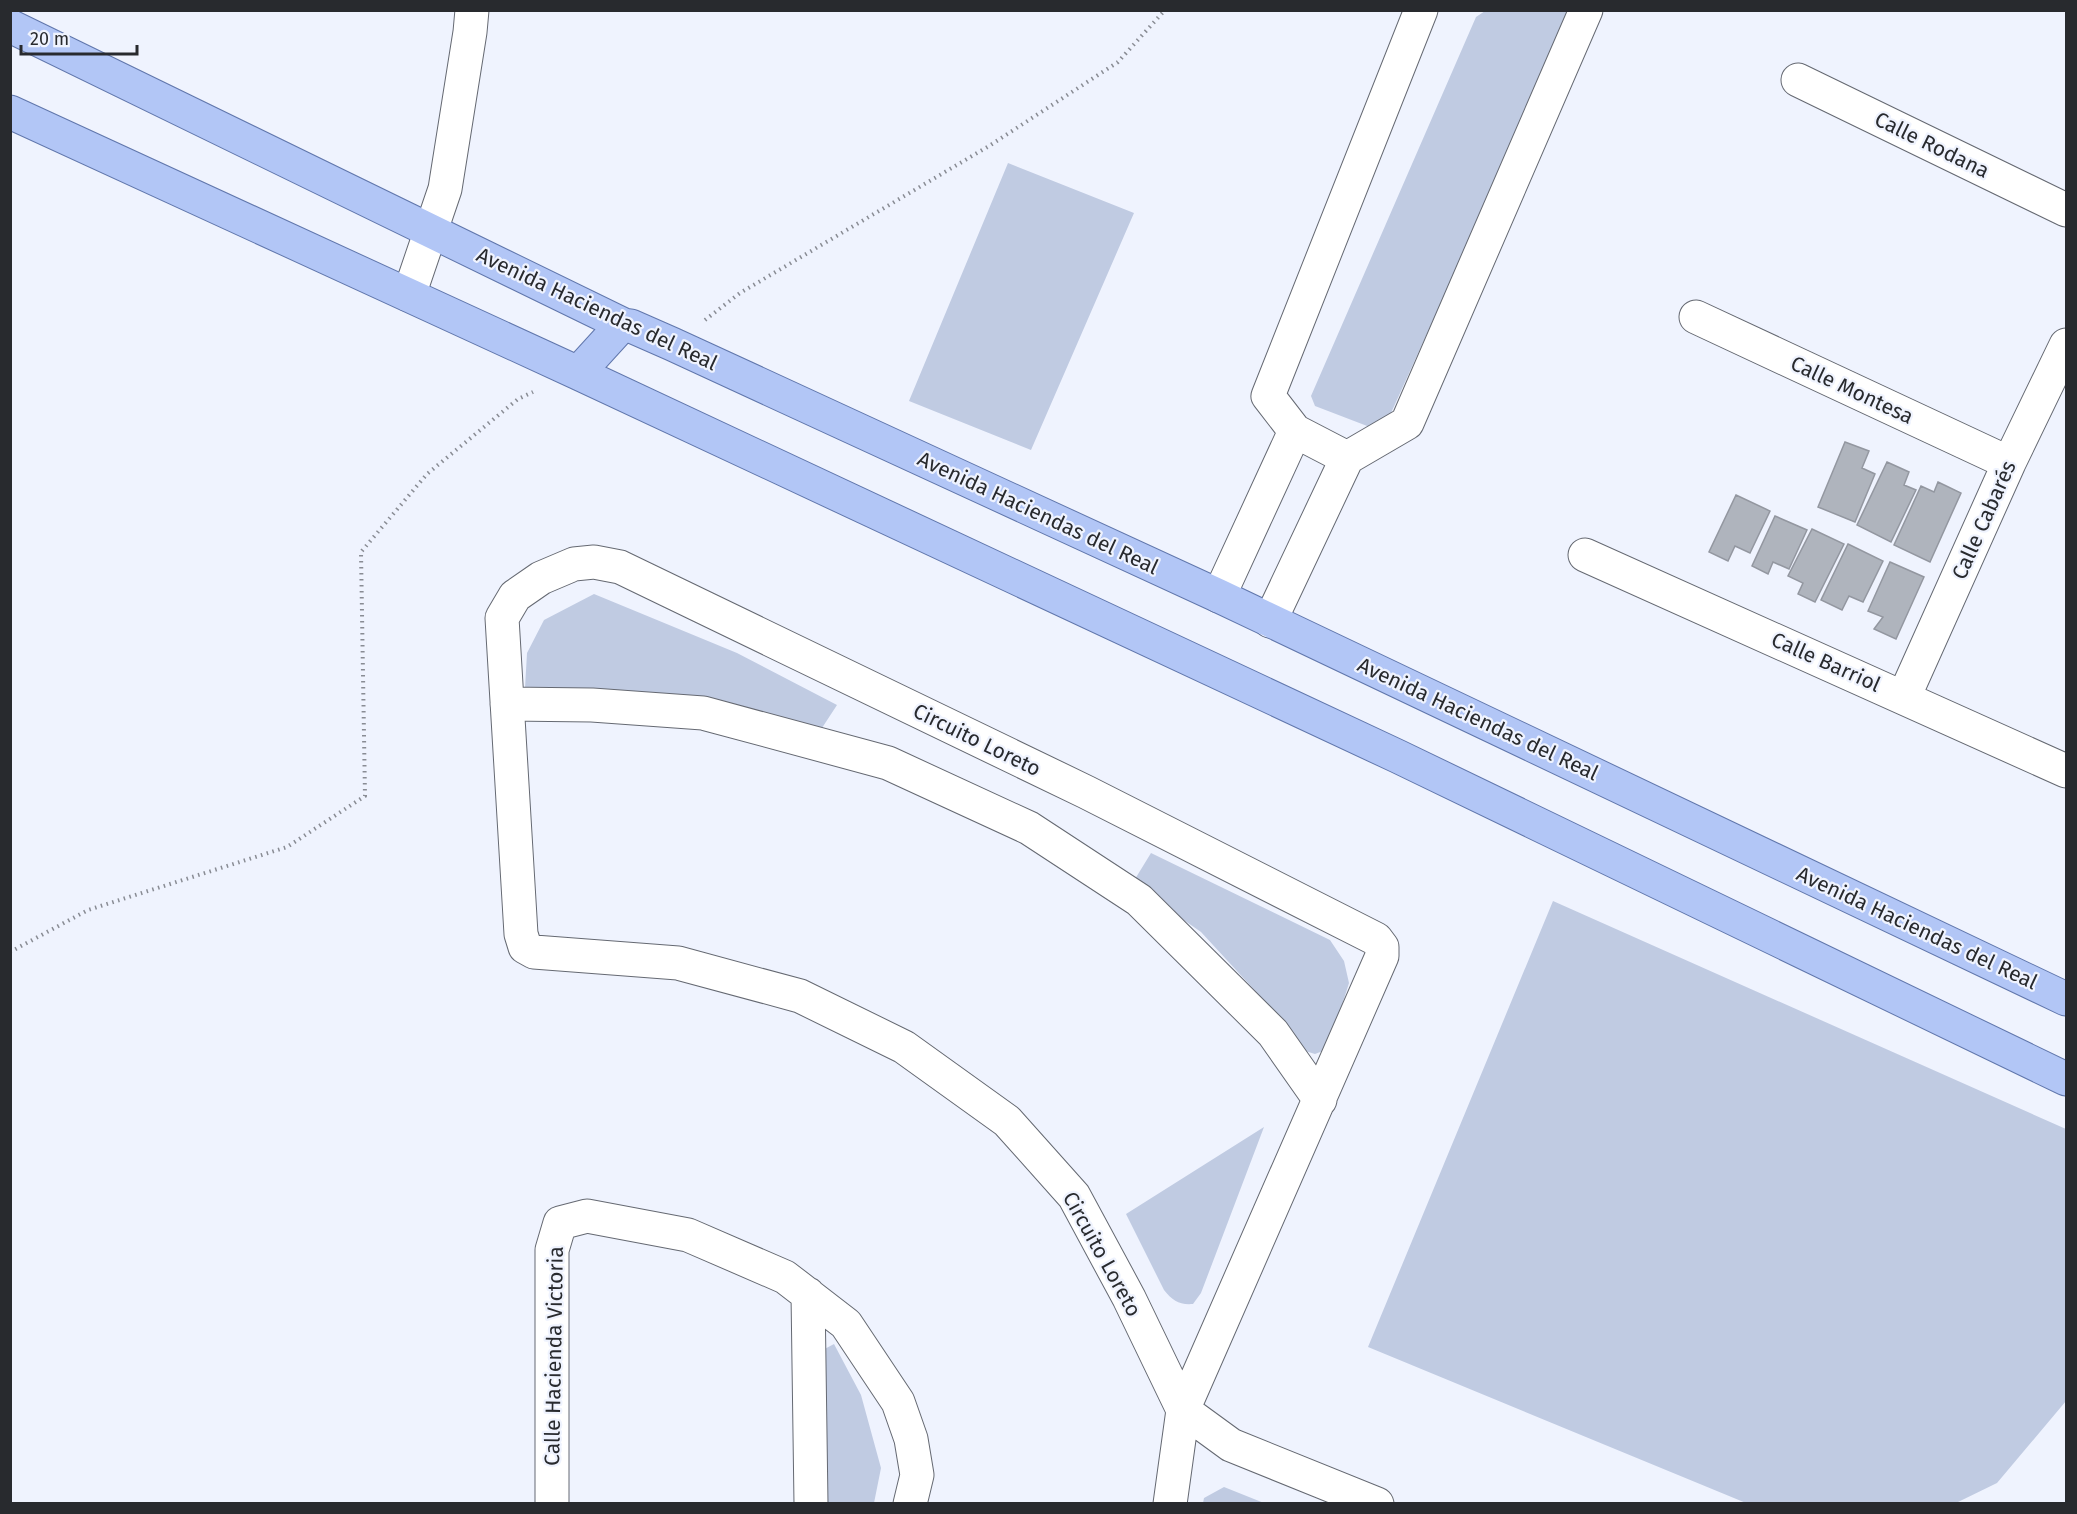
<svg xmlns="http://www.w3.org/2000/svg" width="2077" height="1514" font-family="'Fira Sans',sans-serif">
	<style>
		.green { fill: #c0cbe2 }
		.building { fill: #afb4bd; stroke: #9397a0; stroke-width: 1.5 }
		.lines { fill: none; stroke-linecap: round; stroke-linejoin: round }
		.minor-casing { stroke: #656972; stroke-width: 35 }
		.major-casing { stroke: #6177ac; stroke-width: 35 }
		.path { stroke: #898c94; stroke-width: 4; stroke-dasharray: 1.5 4.5; stroke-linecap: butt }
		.minor { stroke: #fff; stroke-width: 33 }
		.major { stroke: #b2c6f6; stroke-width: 33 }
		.labels { text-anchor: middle; stroke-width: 4.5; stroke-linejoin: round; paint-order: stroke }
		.street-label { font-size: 21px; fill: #282a2e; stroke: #eff3fe }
	</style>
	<rect width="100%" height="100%" fill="#eff3fe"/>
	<path class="green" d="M1485,11H1573L1386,424L1375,429L1315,406L1311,396L1476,17Z
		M1008,163L1134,213L1031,450L909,401Z
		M594,594L737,653L837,705L820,731L540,700L525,688L527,653L544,620Z
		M1151,853L1330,940L1344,961L1349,983L1328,1049L1315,1054L1302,1050L1283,1021L1201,932L1132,884Z
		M1553,901L2066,1129V1401L1997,1483L1956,1503H1746L1368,1347Z
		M1264,1127L1201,1293L1193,1304C1179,1305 1173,1301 1164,1290L1126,1214Z
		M834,1344L861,1395L881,1468L874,1503H824L819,1352Z
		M1224,1487L1264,1503H1203L1204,1498Z"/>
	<path class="building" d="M1845,442L1869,451L1862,468L1875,474L1855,522L1818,507Z
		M1887,462L1909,472L1904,485L1916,490L1891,542L1857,525Z
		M1938,482L1961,493L1930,562L1894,545L1921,486L1934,492Z
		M1736,495L1770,511L1750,553L1735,546L1728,561L1709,552Z
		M1775,516L1807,530L1789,569L1773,562L1768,574L1752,566Z
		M1812,529L1844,544L1815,602L1798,594L1803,583L1788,576Z
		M1848,544L1883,561L1863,602L1849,596L1842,610L1821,600Z
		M1890,562L1924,577L1896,639L1874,629L1883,617L1868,611Z"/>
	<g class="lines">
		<g class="minor-casing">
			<path id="minor" d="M1421,10L1268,396L1295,431L1347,458L1407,423L1586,10
				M1798,80L2066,210
				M409,295L445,189L470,32L472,10
				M1696,317L2009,463
				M1585,555L2066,771
				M1219,596L1295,431
				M1270,621L1347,458
				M1904,697L2009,463L2066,345
				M507,704L592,705L703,713L888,763L1029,828L1139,900L1273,1033L1320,1100
				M808,1294L811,1504
				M552,1504V1250L560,1223L587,1216L688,1235L785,1277L846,1324L898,1402L911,1439L917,1475L910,1504
				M1170,1504L1183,1410L1382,956V947L1376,939L1086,792L620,567L594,562L574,564L541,578L515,596L502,618L521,934L525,947L534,952L678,963L800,996L904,1047L1007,1121L1074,1196L1129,1298L1183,1410L1231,1445L1377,1504"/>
		</g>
		<g class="major-casing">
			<path id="major" d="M10,26L624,325L631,326L672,344L1219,596L2066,999
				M10,112L578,373L1397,756L2066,1079
				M578,373L619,328L624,325"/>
		</g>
		<path class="path" d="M705,320L740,293L989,146L1118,62L1165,10
			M10,952L88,910L287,847L365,796L361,552L427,474L518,399L533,392"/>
		<use href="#minor" class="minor"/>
		<use href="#major" class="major"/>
	</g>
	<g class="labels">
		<g class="street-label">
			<text transform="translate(1932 145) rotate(26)" y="7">Calle Rodana</text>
			<text transform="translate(597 309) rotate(25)" y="7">Avenida Haciendas del Real</text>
			<text transform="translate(1852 390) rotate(25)" y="7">Calle Montesa</text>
			<text transform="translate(1038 513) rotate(25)" y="7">Avenida Haciendas del Real</text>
			<text transform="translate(1984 520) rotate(-66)" y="7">Calle Cabarés</text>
			<text transform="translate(1826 662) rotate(24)" y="7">Calle Barriol</text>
			<text transform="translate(1478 719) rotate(25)" y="7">Avenida Haciendas del Real</text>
			<text transform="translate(977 740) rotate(26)" y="7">Circuito Loreto</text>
			<text transform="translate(1917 928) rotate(25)" y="7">Avenida Haciendas del Real</text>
			<text transform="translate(1102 1254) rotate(61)" y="7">Circuito Loreto</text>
			<text transform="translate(554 1356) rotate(-89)" y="7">Calle Hacienda Victoria</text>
		</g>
	</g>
	<rect width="2077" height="1514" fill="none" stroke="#282a2e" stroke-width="24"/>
	<path d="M21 45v9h116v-9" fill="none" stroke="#282a2e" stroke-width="3"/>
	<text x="30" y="45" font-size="18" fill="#282a2e" stroke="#eff3fe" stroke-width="4.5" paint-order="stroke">20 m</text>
</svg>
